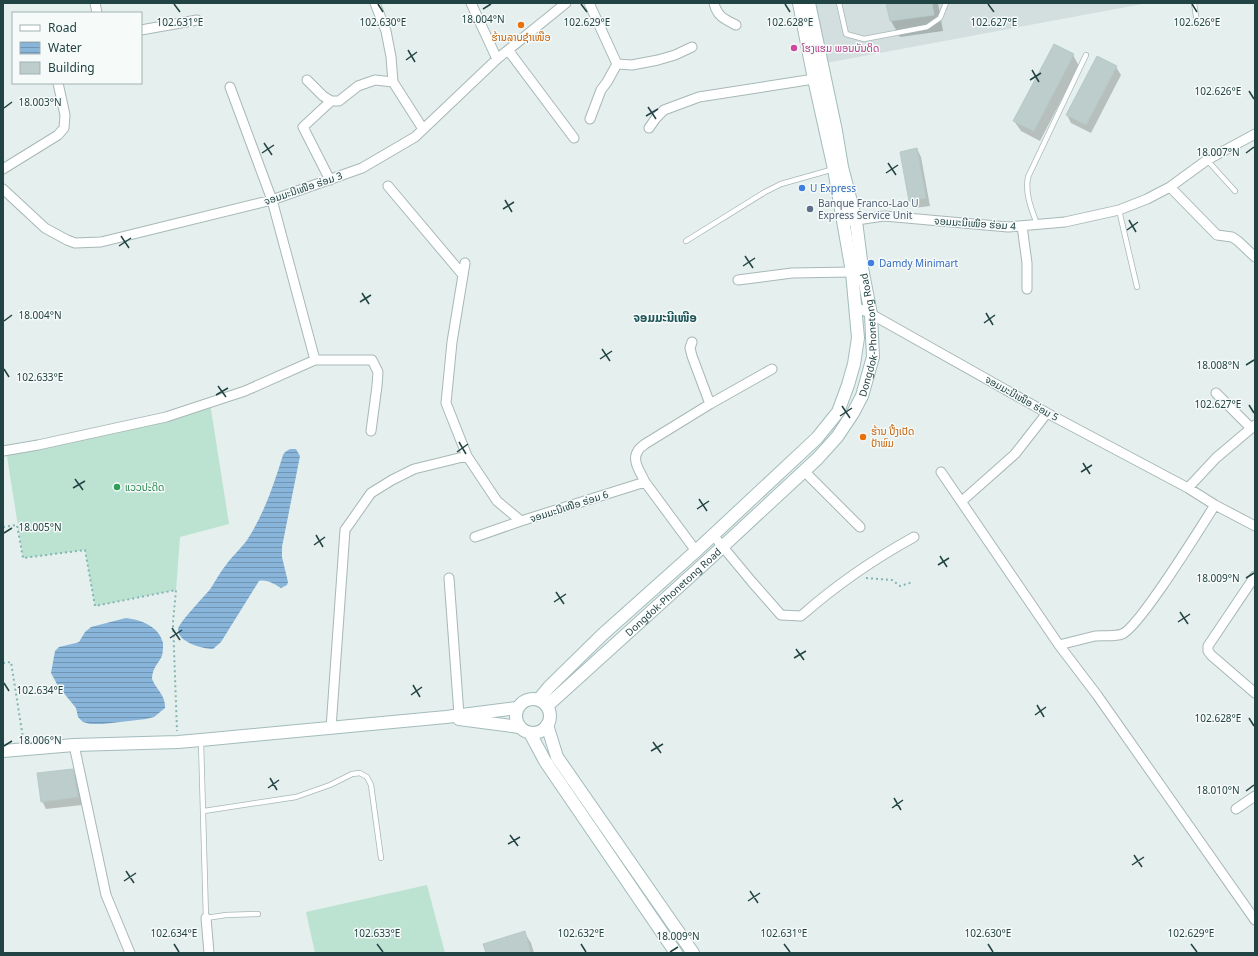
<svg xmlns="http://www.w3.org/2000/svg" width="1258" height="956" font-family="'Noto Sans','Noto Sans Lao',sans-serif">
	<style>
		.built { fill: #d3dfde }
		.grass { fill: #bce2d1 }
		.water { fill: url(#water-rules) }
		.shadow { fill: #0003 }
		.building { fill: #bccdcb; stroke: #b6cac7 }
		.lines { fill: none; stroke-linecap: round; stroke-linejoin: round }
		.lane-casing { stroke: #a7b8b7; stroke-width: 6 }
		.street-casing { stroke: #a7b8b7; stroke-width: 11 }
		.secondary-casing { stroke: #a2bcbb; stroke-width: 14 }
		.path { stroke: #82b6b4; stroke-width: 2; stroke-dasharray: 2 3; stroke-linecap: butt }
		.lane { stroke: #fff; stroke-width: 4.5 }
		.street { stroke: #fff; stroke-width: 9 }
		.secondary { stroke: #fff; stroke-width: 12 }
		.ticks { fill: none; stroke: #224343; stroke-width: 1.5 }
		.food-dot { fill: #e8710a; stroke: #f6fbfa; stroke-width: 1.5 }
		.hotel-dot { fill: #d1479c; stroke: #f6fbfa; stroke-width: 1.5 }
		.shop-dot { fill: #3f7fe0; stroke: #f6fbfa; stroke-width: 1.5 }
		.service-dot { fill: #5c6f8a; stroke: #f6fbfa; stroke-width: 1.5 }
		.leisure-dot { fill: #2e9e5b; stroke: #f6fbfa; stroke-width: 1.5 }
		.labels { text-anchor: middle; stroke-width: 3; stroke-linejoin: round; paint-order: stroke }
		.food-label { font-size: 10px; fill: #c56008; stroke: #f6fbfa }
		.hotel-label { font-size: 10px; fill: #b23c85; stroke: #f6fbfa; text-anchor: start }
		.street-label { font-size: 10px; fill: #224343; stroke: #f6fbfa }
		.shop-label { font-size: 10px; fill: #366cbe; stroke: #f6fbfa; text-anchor: start }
		.service-label { font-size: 10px; fill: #4e5e75; stroke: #f6fbfa; text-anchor: start }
		.leisure-label { font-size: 10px; fill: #27864d; stroke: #f6fbfa; text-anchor: start }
		.quarter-label { font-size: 12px; font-weight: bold; fill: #1b5558; stroke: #f6fbfa }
		.ticks-label { font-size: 10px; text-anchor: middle; fill: #224343; stroke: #f6fbfa; stroke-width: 3; stroke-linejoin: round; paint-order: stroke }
	</style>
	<defs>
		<pattern id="water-rules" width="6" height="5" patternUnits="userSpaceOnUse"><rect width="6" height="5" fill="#88b5d9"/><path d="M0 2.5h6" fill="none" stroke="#6f95b2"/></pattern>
	</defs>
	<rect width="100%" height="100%" fill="#e5efed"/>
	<path class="built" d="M815,3H1148L826,63Z"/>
	<path class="grass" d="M210,403L229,524L180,537L176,590L95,606L85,550L23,558L6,450Z
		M427,885L445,953H315L306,912Z"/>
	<path class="water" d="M290,449H296L300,456L282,547V557L288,582L287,585L281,588C274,584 267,579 259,581L221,642L213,649C203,649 178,642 178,630C177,624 206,595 211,588C216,580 220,572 226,565C233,555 243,547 249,537C265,511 274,484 283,455L285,452Z
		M126,618C141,620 159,626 163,643C163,647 163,652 162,656C158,664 152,668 152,679C156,689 166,696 165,708L154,717L146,719L103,724H90L83,722L78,717L76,708L58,686L51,673L55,651L59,647L76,643L79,642L85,632L91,627Z"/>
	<path class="shadow" d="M887,3H938L943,31L900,37L891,21Z
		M1073,55L1079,66L1040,141L1021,131L1014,121Z
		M1116,67L1121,75L1091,133L1071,123L1067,115Z
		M917,149L921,157L930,206L914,208L910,201Z
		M72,770L77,778L82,805L46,809L42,801Z
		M524,932L531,943L534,953H487Z"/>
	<path class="building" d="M886,3H932L934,15L890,21Z
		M1054,44L1074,54L1034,131L1013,121Z
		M1097,56L1117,66L1086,125L1066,115Z
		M917,148L926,198L909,201L900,152Z
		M73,769L78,797L41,802L37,773Z
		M525,931L531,953H486L483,944Z"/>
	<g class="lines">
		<g class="lane-casing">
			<path id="lane" d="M839,3L846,34L864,39L927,27L940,18L946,3
				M1194,3L1197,23
				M1207,160L1235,191
				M1119,210L1137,287
				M1037,224C1031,208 1025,194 1028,177L1086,55
				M686,241L765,192L781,184L834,169
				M201,742L206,918L226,915L258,914
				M204,811L296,797L330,785L352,774L360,773L367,777L371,785L381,858"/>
		</g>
		<g class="street-casing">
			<path id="street" d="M95,3L97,13
				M375,3L386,31L391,57L393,82L423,129
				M471,3L497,59
				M589,3L617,64L607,82L601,90L590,119
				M714,3C717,16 724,19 736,25
				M141,30L197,20
				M508,50L574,138
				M617,64L632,65L658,60L675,55L692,47
				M307,80L323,96L331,101H339L358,86L375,80L393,82
				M230,87L272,200L315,360
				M649,128L656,118L664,110L699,97L814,79
				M3,169L58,135L64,128L65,115L58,83
				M330,180L303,127L331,101
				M388,186L463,275
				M1170,187L1217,235L1232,237L1238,241L1255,257
				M3,189L45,228L67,240L75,243L101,242L272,200L362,168L415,137L497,59L566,3
				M850,221L884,216L1008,227L1065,222L1119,210L1147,199L1170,187L1207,160L1255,134
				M1022,226L1027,263V289
				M465,263L452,342L446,403L467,456L497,501L521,521L645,482L696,551
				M738,280L792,273L852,272
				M856,307L871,314L1047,413L1188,488L1215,505L1255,526
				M692,342L690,348L692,356L710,404
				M1216,393L1251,428
				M3,451L38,445L166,417L245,391L315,360H372L378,372L377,386L371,431
				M804,471L860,527
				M941,472L1059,645L1097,695L1255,920
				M645,482C641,473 631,460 638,451C639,448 643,446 645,444L710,404L772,369
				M1188,488L1216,458L1255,425
				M962,501L1015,454L1047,413
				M713,535L752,582L781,615L801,616C835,586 874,559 914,537
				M475,537L521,521
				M1255,576L1208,646V651L1211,655L1255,693
				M449,578L459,715
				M1059,645C1071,642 1083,639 1095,636C1104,635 1114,637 1122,634C1139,628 1202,525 1215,505
				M331,728L345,530L371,493L392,480L414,469L467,456
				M74,745L106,895L130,953
				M1236,809L1255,796
				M206,918L209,953"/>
		</g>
		<g class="secondary-casing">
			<g id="secondary">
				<circle cx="533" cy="716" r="17"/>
				<path d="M539,699L549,687L602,635L696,551L817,438L838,412L848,385L854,364L858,338L852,272L834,169L814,79L799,3"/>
				<path id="s1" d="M547,706L706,562L817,459L837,437L853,413L862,396L873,357L871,314L862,268L856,221L842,167L836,131L809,3"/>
				<path d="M459,719L519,727"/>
				<path d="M547,725L557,757L693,953"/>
				<path d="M530,733L545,761L676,953"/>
				<path d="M3,751L74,745L178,742L201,740L446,717L517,708"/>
			</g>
		</g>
		<path class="path" d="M3,527L17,525L23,558L85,550L95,606L176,590L173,622L177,731
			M866,578L892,580L900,586L913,582
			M3,663L11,662L23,738"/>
		<use href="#lane" class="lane"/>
		<use href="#street" class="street"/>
		<use href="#secondary" class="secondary"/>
	</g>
	<path class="ticks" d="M174,4L180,12M378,4L383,12M581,4L587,12M785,4L790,12M988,4L994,12M1192,4L1197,12M483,9L491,4M408,50L415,62M406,60L417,52M1032,70L1039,82M1030,80L1041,73M1249,91L1254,99M648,107L656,119M4,108L12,102M646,116L658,109M264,143L272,155M262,153L274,145M1246,153L1254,147M888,163L896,175M886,173L898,165M505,200L512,212M503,209L514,202M1129,220L1136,232M1127,230L1138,222M121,236L129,248M119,246L131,238M745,256L753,268M743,266L755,258M362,293L369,304M360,302L371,295M986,313L993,325M4,321L12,315M984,323L995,315M602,349L610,361M600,359L612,351M1246,365L1254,360M4,369L9,377M218,386L226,397M216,395L228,388M1249,405L1254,413M842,406L850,418M840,416L852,408M459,442L466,454M457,452L468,444M1083,463L1090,474M1081,472L1092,465M75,479L83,490M73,488L85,481M699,499L707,511M697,509L709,501M4,533L12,528M316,535L323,547M314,545L325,537M940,556L947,567M938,565L949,558M1246,578L1254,573M556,592L564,604M554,602L566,594M1180,612L1188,624M1178,622L1190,614M172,628L180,640M170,638L182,630M796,649L804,660M794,658L806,651M4,683L9,691M413,685L420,697M411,695L422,687M1037,705L1044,717M1035,715L1046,707M1249,718L1254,726M653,742L661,753M4,746L12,741M651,751L663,744M270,778L277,790M268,788L279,780M1246,791L1254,785M894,798L901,810M892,808L903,800M510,835L518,846M508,844L520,837M1134,855L1142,867M1132,865L1144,857M126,871L134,883M124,881L136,873M750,891L758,903M748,901L760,893M174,944L179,952M377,944L383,952M581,944L586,952M784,944L790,952M988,944L993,952M1191,944L1197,952M670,952L678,947"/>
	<g class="food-dot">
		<circle cx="521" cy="25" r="4"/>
		<circle cx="863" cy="437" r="4"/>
	</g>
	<circle class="hotel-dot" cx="794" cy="48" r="4"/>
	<g class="shop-dot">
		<circle cx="802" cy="188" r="4"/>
		<circle cx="871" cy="263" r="4"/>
	</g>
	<circle class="service-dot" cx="810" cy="209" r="4"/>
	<circle class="leisure-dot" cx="117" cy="487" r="4"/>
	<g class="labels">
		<g class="food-label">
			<text x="521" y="41">ຮ້ານລາບຊຳເໜືອ</text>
			<text x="871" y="435" text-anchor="start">ຮ້ານ ປີ້ງເປັດ<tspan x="871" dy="12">ປ້າພົມ</tspan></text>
		</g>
		<g class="hotel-label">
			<text x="802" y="52">ໂຮງແຮມ ພອນບັນດິດ</text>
		</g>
		<g class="street-label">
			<text transform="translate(303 188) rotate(-19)" y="4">ຈອມມະນີເໜືອ ຮ່ອມ 3</text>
			<text transform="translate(975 223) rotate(4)" y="4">ຈອມມະນີເໜືອ ຮ່ອມ 4</text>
			<text dy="4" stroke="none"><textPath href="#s1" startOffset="506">Dongdok-Phonetong Road</textPath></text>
			<text transform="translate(1022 398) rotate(29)" y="4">ຈອມມະນີເໜືອ ຮ່ອມ 5</text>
			<text transform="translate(569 506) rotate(-18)" y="4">ຈອມມະນີເໜືອ ຮ່ອມ 6</text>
			<text dy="4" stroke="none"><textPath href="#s1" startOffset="170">Dongdok-Phonetong Road</textPath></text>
		</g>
		<g class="shop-label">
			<text x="810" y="192">U Express</text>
			<text x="879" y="267">Damdy Minimart</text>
		</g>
		<g class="service-label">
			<text x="818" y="207">Banque Franco-Lao U<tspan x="818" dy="12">Express Service Unit</tspan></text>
		</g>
		<g class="leisure-label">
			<text x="125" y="491">ແວວປະດິດ</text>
		</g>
		<g class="quarter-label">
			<text x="665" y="322">ຈອມມະນີເໜືອ</text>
		</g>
	</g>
	<g class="ticks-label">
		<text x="483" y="23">18.004°N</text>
		<text x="180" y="26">102.631°E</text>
		<text x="383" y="26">102.630°E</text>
		<text x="587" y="26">102.629°E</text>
		<text x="790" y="26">102.628°E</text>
		<text x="994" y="26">102.627°E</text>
		<text x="1197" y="26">102.626°E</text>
		<text x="1218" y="95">102.626°E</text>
		<text x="40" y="106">18.003°N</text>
		<text x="1218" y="156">18.007°N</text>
		<text x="40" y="319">18.004°N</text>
		<text x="1218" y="369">18.008°N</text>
		<text x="40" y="381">102.633°E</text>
		<text x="1218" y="408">102.627°E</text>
		<text x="40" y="531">18.005°N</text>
		<text x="1218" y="582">18.009°N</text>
		<text x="40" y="694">102.634°E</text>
		<text x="1218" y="722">102.628°E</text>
		<text x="40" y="744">18.006°N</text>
		<text x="1218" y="794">18.010°N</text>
		<text x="174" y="937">102.634°E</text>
		<text x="377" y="937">102.633°E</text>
		<text x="581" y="937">102.632°E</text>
		<text x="784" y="937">102.631°E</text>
		<text x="988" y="937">102.630°E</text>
		<text x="1191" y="937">102.629°E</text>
		<text x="678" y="940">18.009°N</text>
	</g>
	<rect width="1258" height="956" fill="none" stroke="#224343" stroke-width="8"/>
	<rect x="12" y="12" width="130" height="72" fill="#f6fbfa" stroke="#a1b1b1"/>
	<rect x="20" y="25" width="20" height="6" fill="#ffffff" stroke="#a1b1b1"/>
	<text x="48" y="32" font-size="12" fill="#224343">Road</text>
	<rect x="20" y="42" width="20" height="12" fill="url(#water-rules)" stroke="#a1b1b1"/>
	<text x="48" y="52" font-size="12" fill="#224343">Water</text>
	<rect x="20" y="62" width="20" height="12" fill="#bccdcb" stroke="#a1b1b1"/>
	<text x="48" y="72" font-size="12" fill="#224343">Building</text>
</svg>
